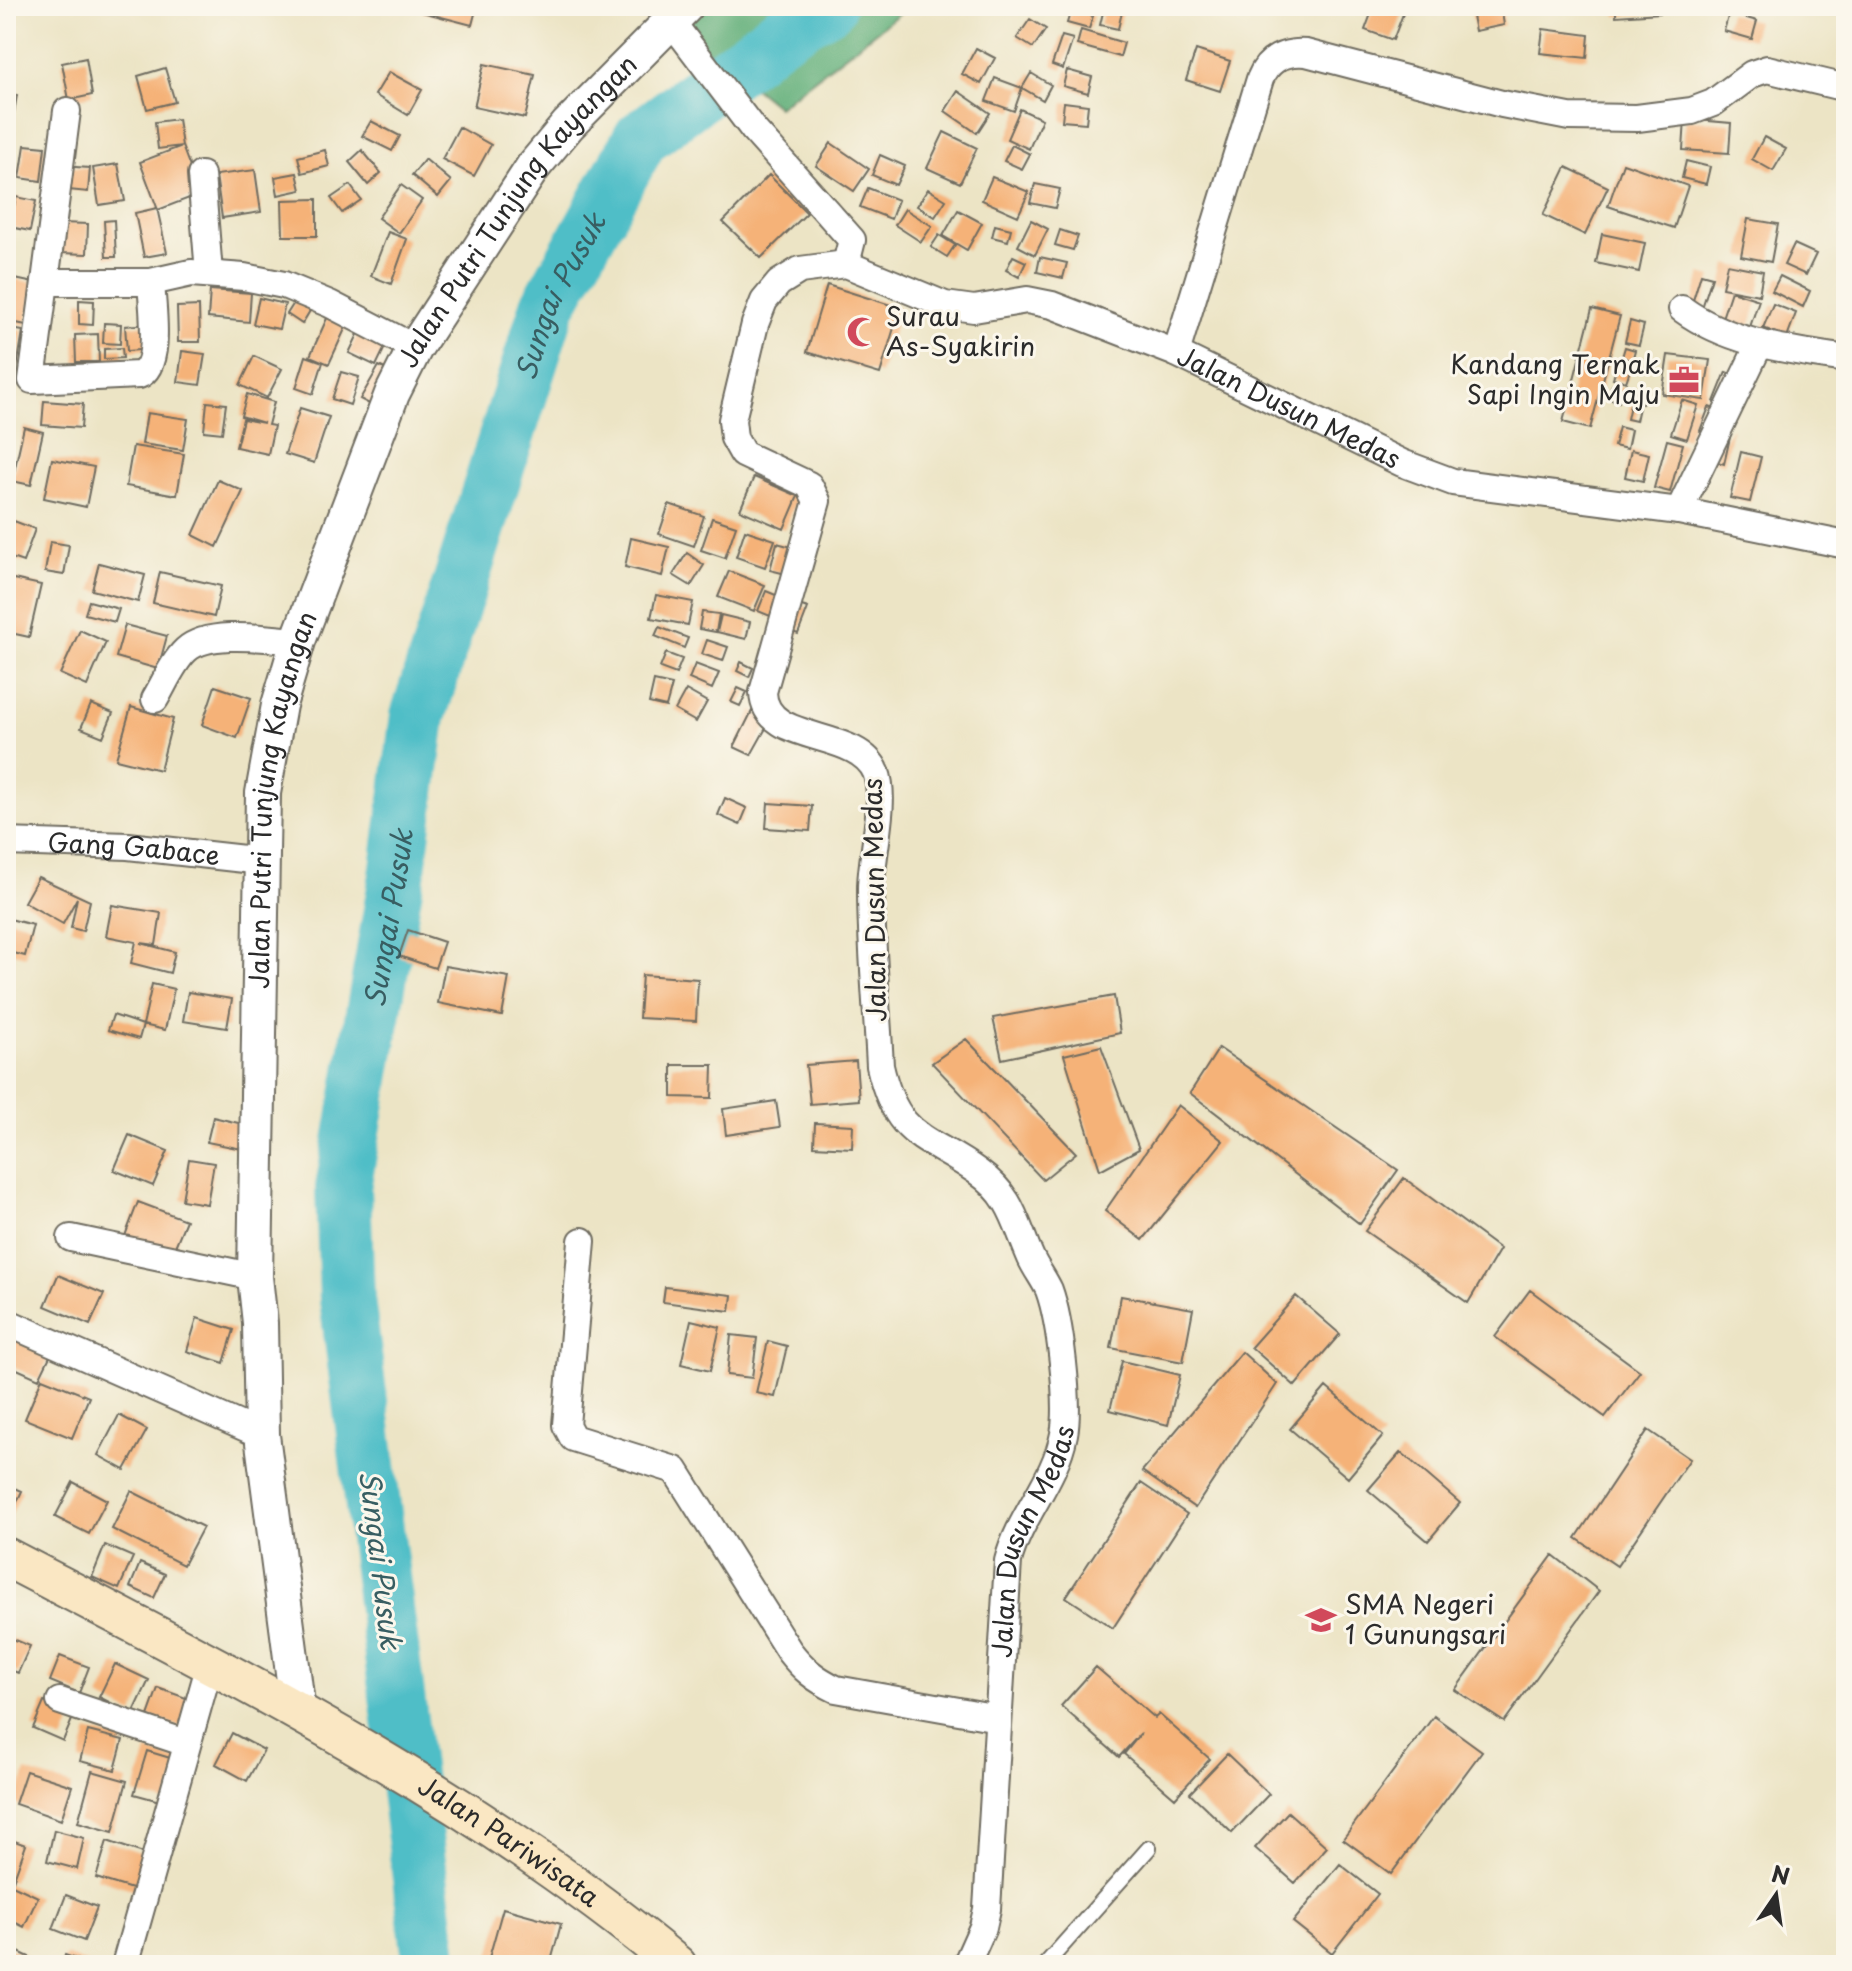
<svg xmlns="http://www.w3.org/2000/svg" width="1852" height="1971" font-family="'Playpen Sans',sans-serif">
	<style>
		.forest { fill: #62af79; stroke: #466d52; stroke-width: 2 }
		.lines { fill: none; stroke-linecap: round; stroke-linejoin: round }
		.river { stroke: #50bec7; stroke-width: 56 }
		.building { fill: #f5b278 }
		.service-casing { stroke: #6f6c61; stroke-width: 18 }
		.minor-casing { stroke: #6f6c61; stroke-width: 30 }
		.tertiary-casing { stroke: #6f6c61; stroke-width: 38 }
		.secondary-casing { stroke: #6f6c61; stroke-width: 42 }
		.service { stroke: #fff; stroke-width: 14 }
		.minor { stroke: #fff; stroke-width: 26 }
		.tertiary { stroke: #fff; stroke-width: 34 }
		.secondary { stroke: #fae7c3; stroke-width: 38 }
		.labels { text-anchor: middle; stroke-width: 6; stroke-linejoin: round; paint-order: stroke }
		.street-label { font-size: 26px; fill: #2b2b2b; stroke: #fbf7ec }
		.poi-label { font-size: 26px; fill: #2b2b2b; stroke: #fbf7ec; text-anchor: start }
		.water-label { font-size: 28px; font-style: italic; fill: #385e62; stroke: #fbf7ec }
	</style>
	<rect width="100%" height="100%" fill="#fbf7ec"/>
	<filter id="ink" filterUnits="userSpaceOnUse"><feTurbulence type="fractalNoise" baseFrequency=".0125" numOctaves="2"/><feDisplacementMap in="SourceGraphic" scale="16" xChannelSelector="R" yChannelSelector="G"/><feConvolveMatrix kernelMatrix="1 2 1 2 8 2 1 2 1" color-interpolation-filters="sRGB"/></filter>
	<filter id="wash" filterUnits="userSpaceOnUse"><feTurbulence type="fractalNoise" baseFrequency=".006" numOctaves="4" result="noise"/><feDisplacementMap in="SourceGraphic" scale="32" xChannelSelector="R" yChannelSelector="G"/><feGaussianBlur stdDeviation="1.8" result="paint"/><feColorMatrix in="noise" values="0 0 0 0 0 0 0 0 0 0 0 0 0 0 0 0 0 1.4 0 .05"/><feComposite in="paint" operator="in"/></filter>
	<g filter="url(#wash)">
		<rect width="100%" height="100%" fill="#ece4c5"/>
		<path class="forest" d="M652,6H909L778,107Z"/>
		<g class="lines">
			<path class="river" id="s1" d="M431,1965L347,1299L343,1188L397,876L418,716L548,306L641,138L786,30L828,6"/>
		</g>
		<g id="blocks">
			<path class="building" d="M423,6H477L472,25L422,12Z
				M1374,6H1406L1393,40L1365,30Z
				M1470,6H1501L1504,25L1475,31Z
				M1616,6H1659L1660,13L1616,16Z
				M1104,8L1122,12L1118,29L1100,25Z
				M1071,10L1093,16L1089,29L1067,23Z
				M1729,13L1757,21L1752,39L1724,31Z
				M1030,19L1046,29L1033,48L1017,38Z
				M1543,29L1589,35L1587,58L1540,53Z
				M1081,30L1124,43L1120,57L1077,45Z
				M1062,36L1073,39L1063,69L1052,65Z
				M976,48L995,58L981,84L962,74Z
				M1196,50L1230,61L1220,91L1186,80Z
				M86,58L92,95L69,100L62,63Z
				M484,64L535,75L525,118L474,107Z
				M165,68L175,102L147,109L138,76Z
				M1067,70L1092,77L1088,93L1063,86Z
				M389,72L422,90L408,115L375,95Z
				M1031,73L1051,85L1043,100L1022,88L1014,111L986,101L995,78L1022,88Z
				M958,91L990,113L977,133L945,111Z
				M6,93L17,95L14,113L6,112Z
				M1064,102L1088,105L1086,123L1062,121Z
				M1020,109L1042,119L1029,149L1007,139Z
				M178,119L182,146L158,149L155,122Z
				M1685,119L1731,123L1729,153L1683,150Z
				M371,121L400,136L392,151L362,136Z
				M459,127L491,145L474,176L442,159Z
				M944,132L977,148L960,183L927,168Z
				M1764,137L1786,149L1773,171L1752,159Z
				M831,143L869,169L854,191L816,166Z
				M25,145L45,147L41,181L20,178Z
				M1012,145L1030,154L1022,169L1004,161Z
				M182,146L200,194L158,210L140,162Z
				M325,150L329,166L302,173L298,157Z
				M362,150L381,173L368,185L349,162Z
				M880,155L905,166L896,185L872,175Z
				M425,159L451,181L438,197L412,175Z
				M1686,161L1710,167L1706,184L1682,178Z
				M1623,163L1688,186L1674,228L1608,206Z
				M118,164L125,201L99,205L93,168Z
				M60,166L90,168L88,192L59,189Z
				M1566,167L1608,187L1585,235L1543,215Z
				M255,170L261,212L222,218L216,175Z
				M297,173L301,190L278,195L275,177Z
				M769,175L807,213L761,258L723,222Z
				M992,177L1029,192L1018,216L982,200Z
				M1035,184L1060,189L1055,208L1030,203Z
				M350,185L361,200L342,213L331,198Z
				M401,185L422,200L399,233L378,218Z
				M868,188L898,200L891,219L860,207Z
				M928,189L946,200L935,217L917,206Z
				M6,191L12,192L7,211H6Z
				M16,197L36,201L30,231L10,227Z
				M317,199V236H283L282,200Z
				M157,208L167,253L144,257L135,213Z
				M905,209L932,226L921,242L895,225Z
				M958,210L982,223L967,250L943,236Z
				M1748,219L1778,224L1771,262L1741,256Z
				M114,220L116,257H106L104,221Z
				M1031,220L1048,229L1035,255L1018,246Z
				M60,223L88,224L87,254L60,253Z
				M995,225L1011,229L1008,241L992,237Z
				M1060,230L1078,236L1073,250L1055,245Z
				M388,232L407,239L391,284L371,276Z
				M1602,234L1645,243L1639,272L1596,263Z
				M939,235L955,245L947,257L931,247Z
				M1794,244L1816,254L1806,275L1784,265Z
				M1013,256L1026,262L1019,277L1006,270Z
				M1040,257L1067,263L1063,278L1037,272Z
				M1727,264L1763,271L1759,295L1722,288Z
				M1701,274L1712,277L1701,311L1691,307Z
				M1780,276L1810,291L1803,307L1772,291Z
				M15,279L34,283L26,325L7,321Z
				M827,285L900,308L880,374L807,352Z
				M210,290L251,293L249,322L208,318Z
				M1731,291L1759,300L1749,330L1721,321Z
				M299,295L314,304L302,324L287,314Z
				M259,298L285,304L279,329L253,324Z
				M79,300L94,301L93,325L79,324Z
				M1773,304L1796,313L1787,337L1763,328Z
				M199,306L200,342H178L177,307Z
				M332,307L351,316L329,364L310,356Z
				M1592,309L1620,316L1590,429L1563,422Z
				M1630,321L1644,325L1639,345L1625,342Z
				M104,323L121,324L120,344L103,343Z
				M149,324L151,349L127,351L125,326Z
				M6,328L23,331L16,374L6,372Z
				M361,328L388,341L376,366L349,353Z
				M98,334L99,362H76L75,335Z
				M1625,347L1635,350L1632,361L1622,357Z
				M122,348L123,358L104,359V349Z
				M182,351L205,354L200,385L178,382Z
				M1668,355L1710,360L1704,400L1662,394Z
				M254,356L282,369L267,398L240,385Z
				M306,356L323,362L313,394L296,388Z
				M1618,362L1631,367L1626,382L1613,378Z
				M379,366L392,373L373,406L360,399Z
				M341,372L359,377L350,405L332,399Z
				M1726,372L1743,379L1732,409L1714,402Z
				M1612,385L1623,389L1619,402L1608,398Z
				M1633,391L1645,394L1642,404L1631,401Z
				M247,394L274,402L268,425L274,426L268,454L236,447L243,419L264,423L241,416Z
				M1682,400L1698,405L1687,439L1671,434Z
				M44,401L83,404L81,428L42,425Z
				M207,402L226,404L222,433L204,431Z
				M1630,405L1639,407L1636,421L1627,419Z
				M1709,407L1718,410L1709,434L1700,431Z
				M300,408L329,417L314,463L285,454Z
				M147,413L188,419L183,450L142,444Z
				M1733,424L1724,464L1714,461Z
				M24,427L43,432L31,485L12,481Z
				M1619,427L1631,430L1627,449L1614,446Z
				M1667,440L1683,444L1670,492L1654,488Z
				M133,446L184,454L177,495L126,486Z
				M1631,450L1649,454L1643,481L1625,477Z
				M1741,452L1761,457L1750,502L1730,498Z
				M52,459L94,467L86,507L44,498Z
				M754,477L798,496L784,529L740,510Z
				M218,480L243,491L217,547L193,535Z
				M6,491H11L10,521H6Z
				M669,504L704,516L694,546L659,534Z
				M712,518L736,526L725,558L701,550Z
				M14,521L35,529L23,562L6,556Z
				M745,530L775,540L765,567L736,557Z
				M631,538L669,547L662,576L625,567Z
				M50,542L69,545L64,575L45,572Z
				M777,543L810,552L802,578L770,570Z
				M687,553L704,565L691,586L673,575Z
				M99,563L145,575L138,602L92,590Z
				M729,571L765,585L754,611L718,597Z
				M160,572L221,586L214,617L153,603Z
				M9,578L41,585L29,637L6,632Z
				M766,591L788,600L780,620L758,611Z
				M656,595L693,602L688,625L651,618Z
				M89,601L119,609L115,622L85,614Z
				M795,604L808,608L798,634L784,629Z
				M702,612L719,614L716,632L699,629Z
				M721,615L750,622L746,639L717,632Z
				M125,625L167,636L158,669L116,657Z
				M659,627L688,638L684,648L655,636Z
				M80,630L106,642L87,686L60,674Z
				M707,640L728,647L723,661L702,654Z
				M666,653L682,659L676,674L660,668Z
				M741,662L753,668L749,677L737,671Z
				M695,664L719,673L712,689L689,679Z
				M654,681L672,685L666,707L649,703Z
				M215,686L251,698L237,738L202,725Z
				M738,688L747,692L740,706L731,702Z
				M686,690L707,702L696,722L675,710Z
				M91,704L113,713L103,737L81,728Z
				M131,707L173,719L160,770L116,759Z
				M752,711L770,721L751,755L734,747Z
				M725,798L747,808L740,825L718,815Z
				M768,803L812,806L810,831L766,828Z
				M38,877L90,901L83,931L71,928L77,898L63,924L24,902Z
				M112,905L161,913L156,945L141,943L175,952L170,973L131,963L136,942L106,936Z
				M6,918L33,925L25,956L6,951Z
				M408,930L444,942L435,968L399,956Z
				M445,966L509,977L502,1016L438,1003Z
				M642,975L698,979L696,1021L639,1018Z
				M152,984L174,989L165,1030L143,1025Z
				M188,992L232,999L227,1028L183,1021Z
				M6,994L13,997L6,1015Z
				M1114,996L1120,1033L1002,1059L993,1018Z
				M113,1015L143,1025L139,1039L108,1030Z
				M966,1039L1076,1153L1043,1180L932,1063Z
				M1101,1046L1139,1149L1100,1170L1064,1055Z
				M1219,1048L1398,1170L1360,1224L1190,1093Z
				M856,1061L859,1100L810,1104L806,1065Z
				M672,1065H713L712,1098L672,1097Z
				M776,1101L780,1127L726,1135L723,1109Z
				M1178,1105L1223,1141L1143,1240L1105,1211Z
				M213,1117L247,1125L242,1149L207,1142Z
				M815,1123L853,1125L852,1148L814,1146Z
				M129,1135L168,1151L153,1186L114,1170Z
				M189,1159L214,1163L207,1204L182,1200Z
				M1404,1178L1500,1249L1468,1303L1365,1231Z
				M138,1202L186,1220L172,1254L125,1236Z
				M58,1275L104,1294L90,1325L45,1306Z
				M665,1287L732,1295L730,1311L663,1302Z
				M1530,1290L1640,1371L1605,1417L1495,1337Z
				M1121,1296L1193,1309L1183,1362L1111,1348Z
				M1296,1296L1340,1334L1295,1386L1251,1347Z
				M197,1318L234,1330L224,1363L187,1351Z
				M691,1320L720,1327L710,1371L681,1364Z
				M14,1332L53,1350L39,1379L6,1364V1351Z
				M731,1335L757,1338L752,1378L727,1375Z
				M768,1341L787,1346L775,1397L756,1393Z
				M1242,1352L1277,1384L1195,1508L1142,1471Z
				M1122,1361L1180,1375L1168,1425L1110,1410Z
				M42,1378L89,1397L72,1438L25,1419Z
				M1326,1387L1383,1436L1348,1478L1290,1429Z
				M119,1415L147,1430L125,1470L98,1455Z
				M1648,1430L1690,1459L1617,1566L1576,1538Z
				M1401,1452L1460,1503L1428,1541L1368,1490Z
				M73,1482L107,1500L89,1534L55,1517Z
				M1141,1483L1187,1514L1113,1628L1066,1597Z
				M6,1484L22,1491L6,1526Z
				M131,1491L203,1527L183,1565L112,1529Z
				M105,1545L133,1557L119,1589L92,1577Z
				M1553,1555L1599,1591L1504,1722L1455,1690Z
				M140,1563L165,1574L154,1598L130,1587Z
				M6,1636L30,1646L18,1673L6,1668Z
				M60,1656L89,1667L79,1693L50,1681Z
				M115,1664L149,1680L133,1714L99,1697Z
				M1096,1667L1155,1718L1159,1714L1210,1759L1175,1798L1124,1754L1141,1733L1119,1757L1061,1706Z
				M158,1688L189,1699L180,1727L148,1716Z
				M44,1702L74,1715L63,1741L33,1728Z
				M1434,1716L1482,1751L1391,1874L1343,1839Z
				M88,1731L123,1740L115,1770L80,1761Z
				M232,1733L264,1750L247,1781L216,1764Z
				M147,1751L180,1761L167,1803L134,1794Z
				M1227,1754L1269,1794L1232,1833L1190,1793Z
				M26,1771L72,1786L61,1820L15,1804Z
				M92,1771L127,1781L113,1832L78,1822Z
				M1288,1812L1327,1847L1295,1883L1255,1848Z
				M54,1830L84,1838L77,1869L47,1861Z
				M6,1838L26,1845L13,1881L6,1879Z
				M107,1841L146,1854L135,1890L96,1878Z
				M1340,1864L1378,1894L1332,1953L1293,1922Z
				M6,1882L38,1897L24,1927L6,1918Z
				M66,1895L97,1907L84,1941L53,1929Z
				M503,1908L561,1924L550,1965H487Z
				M6,1946L46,1965H6Z
				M65,1955L93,1965H62Z"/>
		</g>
	</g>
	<g filter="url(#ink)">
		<use href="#blocks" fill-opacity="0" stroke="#6f6c61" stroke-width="2"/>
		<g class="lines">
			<g class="service-casing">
				<path id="service" d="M1045,1965L1149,1848"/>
			</g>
			<g class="minor-casing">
				<g id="minor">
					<path d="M671,21L753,129L852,240L846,264"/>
					<path d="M67,111L45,282H151L191,273L244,277L284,285L330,304L415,348"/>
					<path d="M201,175L209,273"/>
					<path d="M45,282L32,380L139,375C162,366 152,305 151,282"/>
					<path d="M1682,309C1730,344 1789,350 1846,359"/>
					<path d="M1176,353L1260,79C1268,59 1285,51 1306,53L1502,104L1569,117L1637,118L1692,111L1713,103L1752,74L1767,69L1846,88"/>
					<path d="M1679,511L1760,343"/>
					<path d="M155,699C164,684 173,662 186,650C209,629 268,639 298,641"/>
					<path id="s2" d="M6,842L128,846L262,861"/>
					<path d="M71,1238L255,1277"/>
					<path d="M582,1241L566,1425L573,1438L675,1470L789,1651C803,1669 815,1679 836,1689L998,1718"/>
					<path d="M6,1322L262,1435"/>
					<path d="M60,1701L186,1743"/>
					<path d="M125,1965L210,1664"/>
					<path id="s3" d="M966,1965L983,1927L987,1909L1008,1561C1020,1515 1055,1481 1064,1434C1070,1403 1060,1320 1049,1290C1044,1279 1036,1269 1031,1258C1015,1222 1013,1197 978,1172C926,1135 897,1140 880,1066C877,1007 871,947 871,888C871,856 887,800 876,772C857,727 764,746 763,692L817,501L809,485L743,454L734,438L732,420L755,324L764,301L779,283L800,270L846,264L945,305L974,309L1027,300L1052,305L1176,353L1402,463L1453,482L1679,511L1846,545"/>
				</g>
			</g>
			<g class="tertiary-casing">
				<g id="tertiary">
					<path id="s4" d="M298,1711L262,1435L260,1323L255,1277L263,793L279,705L298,641L392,394L415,348L533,167L568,125L686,6"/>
				</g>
			</g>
			<g class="secondary-casing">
				<g id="secondary">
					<path id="s5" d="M6,1557C238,1678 475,1796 677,1965"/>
				</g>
			</g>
			<use href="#service" class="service"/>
			<use href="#minor" class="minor"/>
			<use href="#tertiary" class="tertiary"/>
			<use href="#secondary" class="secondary"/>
		</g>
	</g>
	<defs>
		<g id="mosque-bare" transform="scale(2.4)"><path d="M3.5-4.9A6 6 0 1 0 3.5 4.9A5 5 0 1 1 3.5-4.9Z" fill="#d1495b" stroke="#fbf7ec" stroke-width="2.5" paint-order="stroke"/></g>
		<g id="office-bare" transform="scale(2.4)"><path d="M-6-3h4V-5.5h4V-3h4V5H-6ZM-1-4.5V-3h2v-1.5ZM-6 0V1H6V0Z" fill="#d1495b" stroke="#fbf7ec" stroke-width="2.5" paint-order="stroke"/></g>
		<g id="school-bare" transform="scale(2.4)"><path d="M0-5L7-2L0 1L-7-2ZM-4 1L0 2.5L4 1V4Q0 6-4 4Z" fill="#d1495b" stroke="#fbf7ec" stroke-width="2.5" paint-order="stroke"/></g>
	</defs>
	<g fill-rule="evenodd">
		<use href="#mosque-bare" x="862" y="332"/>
		<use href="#office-bare" x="1684" y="380"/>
		<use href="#school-bare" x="1321" y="1620"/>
	</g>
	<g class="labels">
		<g class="street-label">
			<text dy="9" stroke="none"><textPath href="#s4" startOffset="1564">Jalan Putri Tunjung Kayangan</textPath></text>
			<text dy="9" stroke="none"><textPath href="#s3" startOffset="2444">Jalan Dusun Medas</textPath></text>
			<text dy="9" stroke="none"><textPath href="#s4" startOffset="916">Jalan Putri Tunjung Kayangan</textPath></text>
			<text dy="9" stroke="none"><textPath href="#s2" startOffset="128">Gang Gabace</textPath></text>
			<text transform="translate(875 900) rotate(-91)" y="9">Jalan Dusun Medas</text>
			<text dy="9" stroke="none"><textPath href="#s3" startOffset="434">Jalan Dusun Medas</textPath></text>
			<text dy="9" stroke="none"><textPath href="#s5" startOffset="578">Jalan Pariwisata</textPath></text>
		</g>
		<g class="poi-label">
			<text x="886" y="326">Surau<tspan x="886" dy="30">As-Syakirin</tspan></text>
			<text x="1660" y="374" text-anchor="end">Kandang Ternak<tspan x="1660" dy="30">Sapi Ingin Maju</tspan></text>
			<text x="1345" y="1614">SMA Negeri<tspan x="1345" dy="30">1 Gunungsari</tspan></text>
		</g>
		<g class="water-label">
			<text dy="10" stroke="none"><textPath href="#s1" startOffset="1704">Sungai Pusuk</textPath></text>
			<text dy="10" stroke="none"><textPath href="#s1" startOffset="1056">Sungai Pusuk</textPath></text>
			<text transform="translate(380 1560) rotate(83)" y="10">Sungai Pusuk</text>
		</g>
	</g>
	<rect width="1852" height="1971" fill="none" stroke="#fbf7ec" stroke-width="32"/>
	<g transform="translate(1776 1895) rotate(13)" stroke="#fbf7ec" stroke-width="6" paint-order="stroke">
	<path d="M0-6L14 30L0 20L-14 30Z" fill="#2b2b2b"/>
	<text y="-12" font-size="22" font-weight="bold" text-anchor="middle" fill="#2b2b2b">N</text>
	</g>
</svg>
